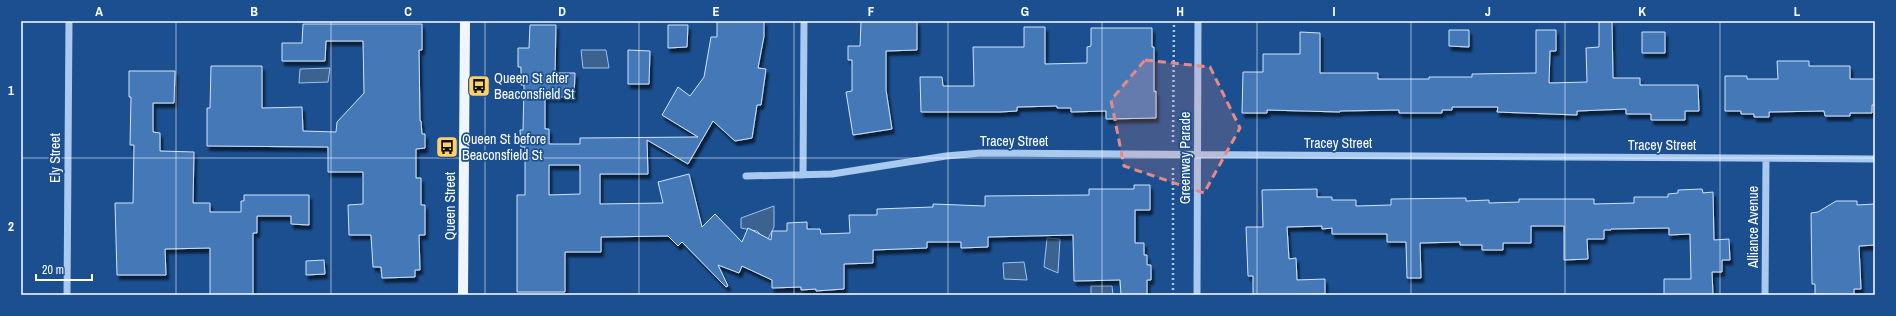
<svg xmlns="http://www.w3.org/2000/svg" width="1896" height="316" font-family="'Archivo Narrow',sans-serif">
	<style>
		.water { fill: #3c6290; stroke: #9cc4f0 }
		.building { fill: #4478b7; stroke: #cfe3fa; fill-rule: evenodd; filter: url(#shadow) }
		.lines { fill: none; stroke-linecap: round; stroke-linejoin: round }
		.path { stroke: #a9c9ee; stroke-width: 2.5; stroke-dasharray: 2 3; stroke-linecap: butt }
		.minor { stroke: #a9c9ee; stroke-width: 7 }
		.major { stroke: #f0f6ff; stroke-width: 10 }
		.marked { fill: #e88989; fill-opacity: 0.2; stroke: #e88989; stroke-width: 3; stroke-dasharray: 8 5; stroke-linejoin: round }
		.grid { fill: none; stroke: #fff; stroke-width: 1; stroke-opacity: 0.55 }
		.labels { text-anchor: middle; stroke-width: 3.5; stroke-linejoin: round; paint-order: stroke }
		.poi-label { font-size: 14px; fill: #fff; stroke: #1b4f8f; text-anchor: start }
		.street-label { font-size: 14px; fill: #fff; stroke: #1b4f8f }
		.neatline { fill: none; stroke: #fff; stroke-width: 1.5 }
		.grid-label { font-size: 13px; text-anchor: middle; font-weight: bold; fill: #fff }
	</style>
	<defs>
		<filter id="shadow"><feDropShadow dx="2.5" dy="4.5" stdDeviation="1" flood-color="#0009"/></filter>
	</defs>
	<rect width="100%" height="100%" fill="#1b4f8f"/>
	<path class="water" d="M581,50H606L609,68H583Z
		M330,68L328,82L299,83L300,69Z
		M774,206V227L767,241L757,231L741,228V218Z
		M1047,238L1060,239L1058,273L1044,267Z
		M1024,262L1027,280L1004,279L1003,263Z
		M1091,286H1112L1113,295H1091Z"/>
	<path class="building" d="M717,21H764V36L758,68L766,69L761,105H757L752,138L735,141L713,121L688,164L647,140L648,174H600V204L663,203L658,182L689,174L702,227L715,214L742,242L748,228L771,240L772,231H787V223L807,222V229H820L821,234L850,233L849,215H877V209L933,207V204L985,206V196L1089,195V189H1134V185H1150V210H1135V243H1144V255H1147V265H1151V280H1147V295H1121L1120,280L1074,281L1073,235L988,237V247L961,248V242H927V248L873,250V263L844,264V289L816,291V289L801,290V287L772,288V280L742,266L739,273L718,265L728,286L726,287L682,242L678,246L668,236L601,237V252H565V292H517V195H525V147H521L520,130H523L524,85H521V67H518V48H529L530,25H556L555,73H575L574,97H545V129H549V144H580V138L698,137L662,115L678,87L690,96L704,77L711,37H717ZM549,165H580V194L549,195Z
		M861,21H917V50L886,51V90L892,129L853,135L846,92L852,91V60H848V46H860Z
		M1599,21H1612L1613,78H1640V85H1698L1699,111H1685V120H1651V114H1626V109L1577,111V115L1497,112L1498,107H1452V110H1442V113H1399V110L1340,111V112L1267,110V113H1242L1243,72H1263V54H1300V32L1320,33V73H1378V79H1429V77H1472V74L1536,73V30H1556V51H1550L1549,83L1587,82L1586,48L1599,47Z
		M303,24H422V50H419L420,121H421L422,134H425V148L416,149V178H421V205H425V235H419L420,270H415V277L382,278L381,267H373L371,235H349L348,205L363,204V172H328V147L207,146V108H210L211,66H262V108L302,107L303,131L336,132L337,122L364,93L363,41H326L325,61H282V43H302Z
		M668,25H688L687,47L668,48Z
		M1024,27H1045V64L1087,63V47L1091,46V28H1152V47H1154V92L1156,91V118L1106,119V111L1071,112V108H1057V106L1017,107V111L1000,112H921L920,77H942L943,86H974L973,47H1024Z
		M1449,30H1469V47L1449,46Z
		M1642,32H1665V53H1642Z
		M628,50L650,51L649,84H628Z
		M1777,61H1809V66H1850V79H1875V105H1872V113H1850V116H1825L1824,111L1769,112V117H1754V114H1741V111H1725V76H1747V79H1778Z
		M129,71H175L174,103H153V132L160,133V151L194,152L193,203H210V212H241V201H244V195H309V225L291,224V216H257V233H253V295H210V248L165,249L166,275H117L115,203H133L134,145H130L131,97H129Z
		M1317,189V197H1332V200H1356V206L1391,205V199L1466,198V201L1489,200V203L1519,202V199H1594V204L1634,203V197H1668V194L1678,193V190L1702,189L1703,193L1713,192L1714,240L1729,239L1730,260H1722V272H1712L1713,295H1664V279H1691L1690,234L1669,235V228L1611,229V230H1604V239H1587L1588,259L1564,260V226H1531V243H1503V250H1482V245H1460V242L1420,243L1421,278H1407L1406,242H1387V234H1332V228L1322,229V226L1287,227L1289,259L1296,258L1297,280L1325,279V294L1253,295V276H1248L1246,227H1263L1262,190Z
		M1836,201H1857V205L1875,204V245L1859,246L1861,289H1854V295L1815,294V284H1812L1811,213L1818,212Z
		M324,260L325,274L306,275V261Z"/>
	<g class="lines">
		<path class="path" d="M1173,142L1174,21
			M1173,295V167"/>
		<path class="minor" d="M803,175L804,21
			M746,176L832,174L946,156L981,153L1875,159
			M67,295L69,21
			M1197,295L1198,21
			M1765,295L1766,159"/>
		<path class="major" d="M463,295L465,21"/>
	</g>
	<path class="marked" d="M1145,60L1210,67L1240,128L1204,193L1124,166L1111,100Z"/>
	<path class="grid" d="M176,21V295M331,21V295M485,21V295M639,21V295M794,21V295M948,21V295M1102,21V295M1257,21V295M1411,21V295M1565,21V295M1720,21V295M21,158H1875"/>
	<defs>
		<g id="bus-square" transform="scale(1.15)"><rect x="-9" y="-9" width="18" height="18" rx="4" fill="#ffd166" stroke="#1b4f8f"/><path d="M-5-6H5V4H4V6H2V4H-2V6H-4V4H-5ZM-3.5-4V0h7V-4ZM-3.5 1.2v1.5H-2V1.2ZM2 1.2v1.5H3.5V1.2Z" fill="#111"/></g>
	</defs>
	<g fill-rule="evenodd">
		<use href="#bus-square" x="479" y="86"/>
		<use href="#bus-square" x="447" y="147"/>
	</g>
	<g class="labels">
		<g class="poi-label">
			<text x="494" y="83">Queen St after<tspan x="494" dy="16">Beaconsfield St</tspan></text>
			<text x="462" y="144">Queen St before<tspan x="462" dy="16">Beaconsfield St</tspan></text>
		</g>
		<g class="street-label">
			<text x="1014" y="146">Tracey Street</text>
			<text x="1338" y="148">Tracey Street</text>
			<text x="1662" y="150">Tracey Street</text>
			<text transform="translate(55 158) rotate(-90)" y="5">Ely Street</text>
			<text transform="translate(1185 158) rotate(-90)" y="5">Greenway Parade</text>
			<text transform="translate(450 206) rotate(-90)" y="5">Queen Street</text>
			<text transform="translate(1753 227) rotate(-90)" y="5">Alliance Avenue</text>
		</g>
	</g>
	<rect width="1896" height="316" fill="none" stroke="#1b4f8f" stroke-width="44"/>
	<path d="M36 274v6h56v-6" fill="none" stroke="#ffffff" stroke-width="2"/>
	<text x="42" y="274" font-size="12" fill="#ffffff" stroke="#1b4f8f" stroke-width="3" paint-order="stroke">20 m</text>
	<rect x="22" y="22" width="1852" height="272" class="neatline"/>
	<g class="grid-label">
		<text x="99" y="16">A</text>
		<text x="254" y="16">B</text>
		<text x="408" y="16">C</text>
		<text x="562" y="16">D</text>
		<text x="716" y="16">E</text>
		<text x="871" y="16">F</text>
		<text x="1025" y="16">G</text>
		<text x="1180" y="16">H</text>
		<text x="1334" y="16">I</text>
		<text x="1488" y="16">J</text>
		<text x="1642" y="16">K</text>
		<text x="1797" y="16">L</text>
		<text x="11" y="95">1</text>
		<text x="11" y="231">2</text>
	</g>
</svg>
